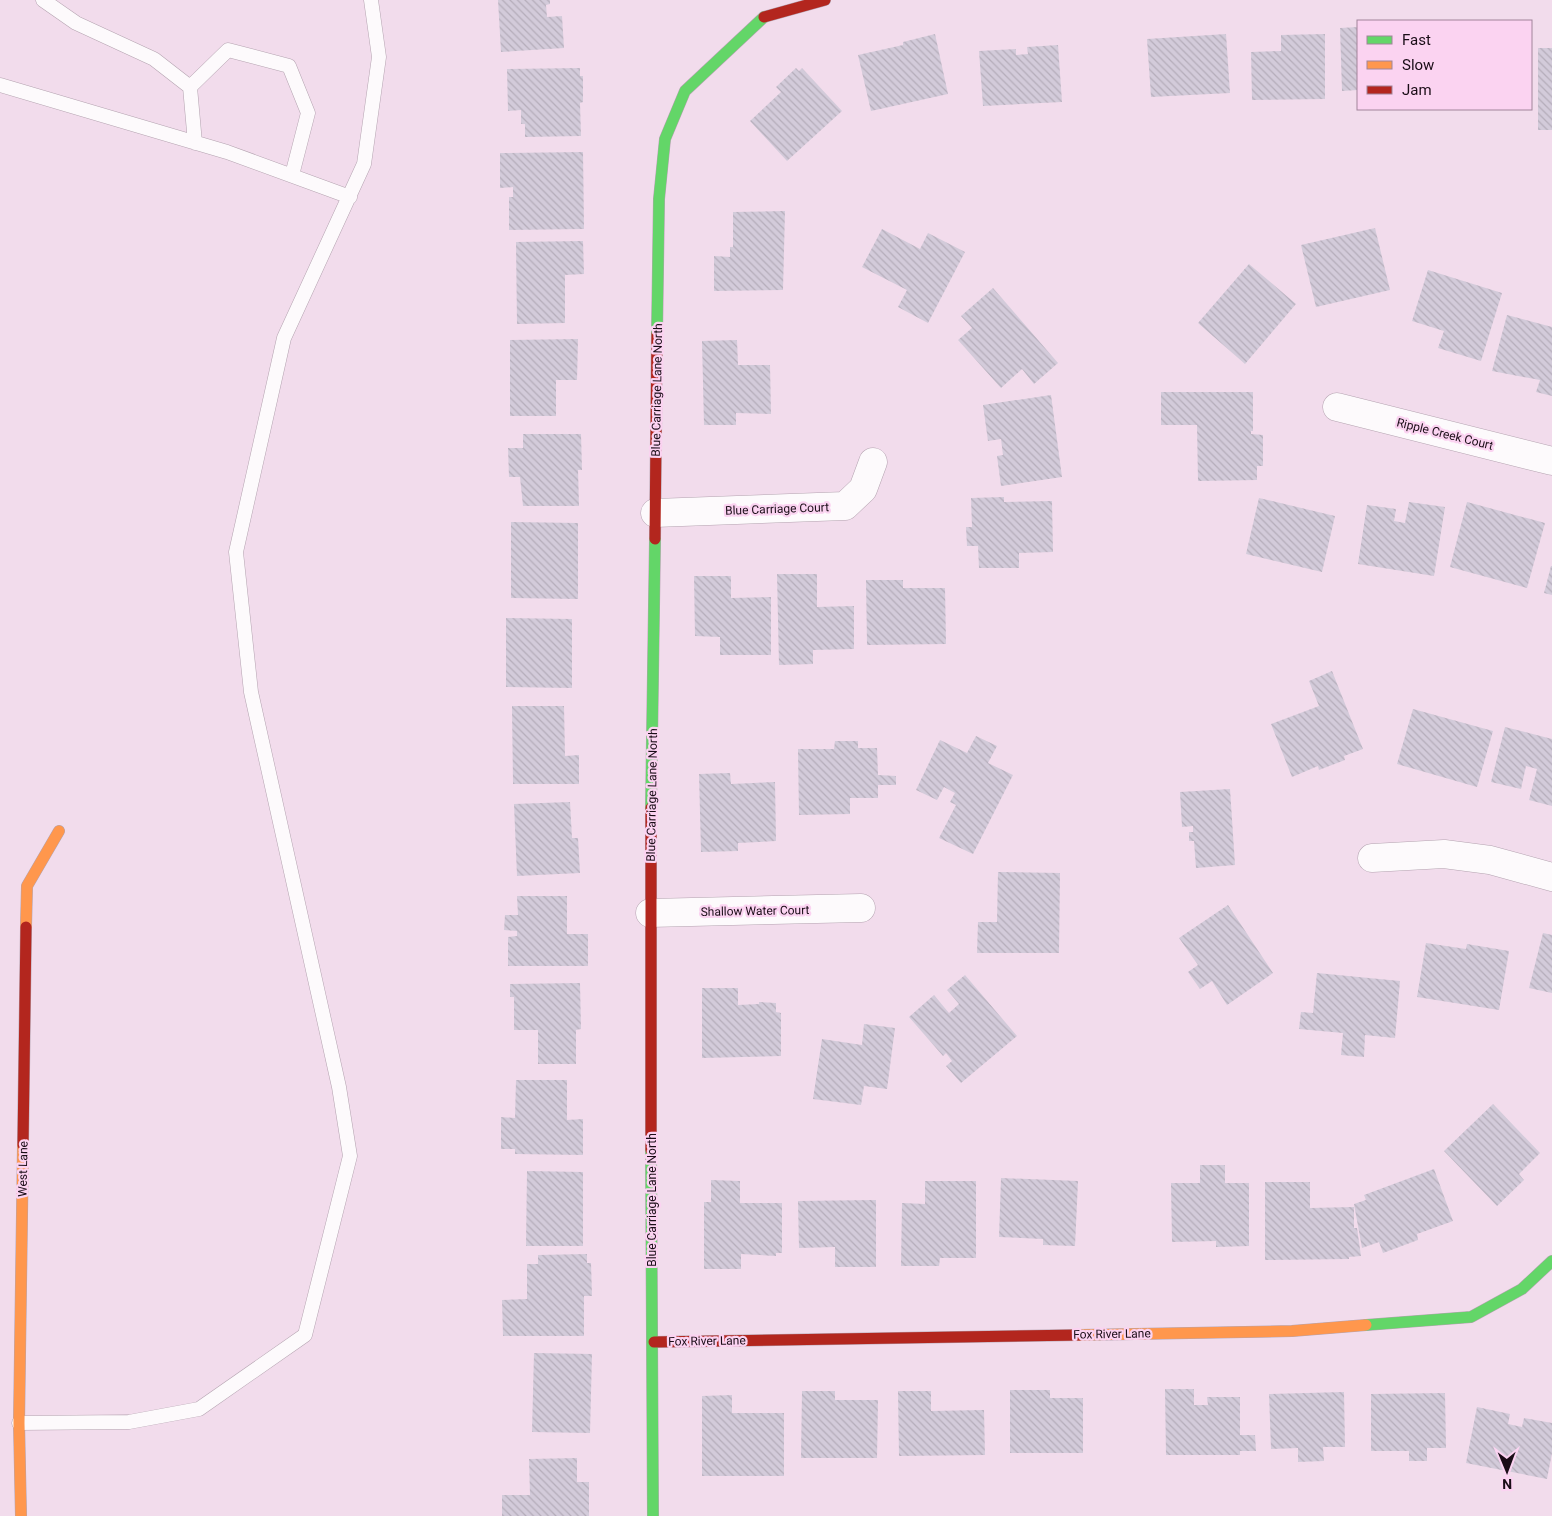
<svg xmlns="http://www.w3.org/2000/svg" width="1552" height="1516" font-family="Roboto,sans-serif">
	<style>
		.building { fill: url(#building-back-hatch) }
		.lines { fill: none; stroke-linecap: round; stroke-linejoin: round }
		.lane-casing { stroke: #b4a3b0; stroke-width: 15 }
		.street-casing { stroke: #b4a3b0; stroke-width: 29 }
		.fast-casing { stroke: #b4a3b0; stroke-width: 12 }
		.slow-casing { stroke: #b4a3b0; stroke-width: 12 }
		.jam-casing { stroke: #b4a3b0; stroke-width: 12 }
		.lane { stroke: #fdfafc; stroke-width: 14 }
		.street { stroke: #fdfafc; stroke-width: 28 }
		.fast { stroke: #63d668; stroke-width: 11 }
		.slow { stroke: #ff974d; stroke-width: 11 }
		.jam { stroke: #b3261e; stroke-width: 11 }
		.labels { text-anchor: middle; stroke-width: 4.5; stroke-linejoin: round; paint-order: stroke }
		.street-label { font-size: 12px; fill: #1a0d17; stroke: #fbd3f1 }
	</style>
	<defs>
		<pattern id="building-back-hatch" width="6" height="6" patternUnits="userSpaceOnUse" patternTransform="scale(1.25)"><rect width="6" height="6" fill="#d3cbda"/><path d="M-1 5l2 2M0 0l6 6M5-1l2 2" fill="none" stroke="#b5adba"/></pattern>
	</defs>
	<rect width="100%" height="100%" fill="#f2dcec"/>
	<path class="building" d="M498,0H550V4L546,5L547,17L562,16L564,48L501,52Z
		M1358,27V90L1342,91L1340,28Z
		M935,34L948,94L871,111L858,55L903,45V42Z
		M1226,34L1230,93L1151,97L1147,39Z
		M1325,34V99L1252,100L1251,52L1281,51V35Z
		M1058,45L1062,102L983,106L979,51L1016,49V55L1028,54L1027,47Z
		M1538,48H1552V130H1538Z
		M580,68V76H583V102L580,103L581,136L525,137V124H521V110L508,111L507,69Z
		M796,68L799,71L802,68L842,111L787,161L750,121L781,92L776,87Z
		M583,152L584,229L509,230V197H513V187L500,188V153Z
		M785,211L783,290L714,291V256L730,257V247H733V212Z
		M1375,228L1390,290L1316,307L1301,245Z
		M882,229L920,249L928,233L965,252L928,323L898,307L907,290L862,267Z
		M583,241L584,274L565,275V323L517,324L516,242Z
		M1249,264L1296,304L1245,364L1198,323Z
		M1428,270L1502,293L1481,361L1438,348L1444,331L1412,321Z
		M993,288L1058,363L1034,384L1022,369L1001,388L958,340L972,328L961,316Z
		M1507,315L1552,327V396L1536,392L1540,380L1492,371Z
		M578,339L577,380H556V416H510V340Z
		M737,340L738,365H770L771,414L736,413V425H704L702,341Z
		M1161,392H1253V431H1251V434L1263,435V466H1257V480L1198,481L1197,425H1161Z
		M1051,395L1062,477L1001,486L997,456L1003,455L1001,439L988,441L983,405Z
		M523,434H581L582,470H578L579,506H523L520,477H509L508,448H523Z
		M1004,497V502L1052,501L1053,552L1019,553V568H979L978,546H967L966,527H972L971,498Z
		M1259,498L1335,516L1322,572L1246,554Z
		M1409,502L1445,507L1434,576L1358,564L1367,505L1396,509L1394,521L1405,523Z
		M1467,502L1545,523L1527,588L1450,567Z
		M511,522L578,523V599L511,598Z
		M1551,566H1552V595L1544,593Z
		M777,574H817V607L854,606V649L813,650V664L779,665Z
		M694,576H731V598L771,597V655H720V637L695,636Z
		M866,580H903V588H945L946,644L867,645Z
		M506,618L572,619V688L506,687Z
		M1332,671L1363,749L1344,756L1345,760L1319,770L1318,766L1292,777L1271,724L1319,706L1309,681Z
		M512,706H564L565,756L579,755V784H513Z
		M1413,709L1493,731L1477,787L1397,764Z
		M1505,727L1552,739V806L1529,800L1537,769L1526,766L1521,789L1491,782Z
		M976,736L997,746L988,763L1013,775L973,854L939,838L956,805L950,802L955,793L944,787L937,800L916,790L940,740L967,753Z
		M835,741H858V748H877L878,775L896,776V785H878V798H850V814L799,815L798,749H834Z
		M730,773L731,784L775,782L776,841L738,843V851L701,852L699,774Z
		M1230,789L1235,865L1196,868L1194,841H1189V832H1193V826L1182,827L1180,792Z
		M570,802L572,838H578L580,873L517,876L514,804Z
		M998,872L1060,873L1059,953H977L978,922H997Z
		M517,896H567V934H588V966H508V937L517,936V931L504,930L505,915H518Z
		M1228,905L1273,973L1227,1005L1212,981L1200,989L1188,972L1198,965L1179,938Z
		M1543,933L1552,935V993L1529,988Z
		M1426,943L1466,949L1467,944L1509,951L1499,1010L1417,997Z
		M1317,973L1400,981L1395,1038L1365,1035L1364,1057L1341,1055L1343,1033L1299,1029L1301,1012L1313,1013Z
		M965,975L1017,1036L961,1083L946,1066L952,1061L946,1053L943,1056L909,1017L934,995L949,1013L959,1004L947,990Z
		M580,983L581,1029L576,1030V1064H538V1030H514V997H510V984Z
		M702,988H738V1005L759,1004V1002L776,1003V1012L781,1013V1056L702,1058Z
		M864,1024L895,1028L887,1089L864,1086L861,1105L813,1099L822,1039L862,1045Z
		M516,1080H567V1120L583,1119V1155L515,1154V1149H501V1117L515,1118Z
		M1493,1104L1540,1153L1519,1174L1524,1180L1497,1206L1444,1151Z
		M1200,1165H1225V1183H1249V1246L1216,1247V1241L1172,1242L1171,1183H1200Z
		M1434,1169L1453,1221L1417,1234L1418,1240L1383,1253L1379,1242L1362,1248L1354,1204L1366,1200L1364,1195Z
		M527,1171L583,1172V1246H526Z
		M1001,1178L1078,1181L1075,1246L1043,1245V1239L999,1237Z
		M711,1180L740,1181V1203H782V1253H776V1256L741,1254V1269H704V1202H711Z
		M925,1181H976V1258H940L939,1266H901L902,1203L925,1204Z
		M1265,1182H1310V1208L1354,1207V1228H1357L1361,1256L1349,1257V1259L1265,1260Z
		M876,1200V1267H835V1247L799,1248L798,1201Z
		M587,1254V1263H591L592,1296H584V1336H503L502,1300L527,1299V1264H538V1255Z
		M534,1353L592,1354L590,1433L532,1432Z
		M1165,1389H1194V1405H1208L1207,1397H1240V1435H1255L1256,1451H1240V1455H1166Z
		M1010,1390H1050V1398H1083V1453H1010Z
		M802,1391H835V1400H878L877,1458H801Z
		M898,1391H931V1411L984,1410L985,1455L899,1456Z
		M1344,1392L1345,1447H1323L1324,1461L1298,1462V1448L1271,1449L1269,1394Z
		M1445,1393L1446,1448H1427V1461H1409V1451H1371V1394Z
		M732,1395V1413H784V1476H702V1396Z
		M1477,1407L1510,1414L1508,1424L1522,1427L1524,1418L1552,1423V1453L1547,1479L1466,1463Z
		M577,1458V1482H589V1516H502V1495H530L529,1459Z"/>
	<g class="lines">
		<g class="lane-casing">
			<path id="lane" d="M43,0L76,23L154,59L190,87L195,143
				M0,85L227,152L350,197
				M190,87L228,50L289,66L308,113L292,175
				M19,1423L129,1422L199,1409L305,1335L350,1156L339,1087L251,692L236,552L284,338L364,164L379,57L371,0"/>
		</g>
		<g class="street-casing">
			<path id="street" d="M1337,407L1552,461
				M655,513L845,506L863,489L873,462
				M1372,858L1444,854L1490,860L1552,877
				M650,913L861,908"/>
		</g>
		<g class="fast-casing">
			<path id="fast" d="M657,334L659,199L665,139L685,91L764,17
				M651,808L655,539
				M651,1150L653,1516
				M1366,1325L1471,1317L1522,1289L1552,1261"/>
		</g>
		<g class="slow-casing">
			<path id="slow" d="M26,927L27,886L59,831
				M1080,1335L1292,1331L1366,1325
				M21,1516L19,1423L23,1145"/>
		</g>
		<g class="jam-casing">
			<path id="jam" d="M764,17L825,0
				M655,539L657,334
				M23,1145L26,927
				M651,1150V808
				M654,1342L1080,1335"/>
		</g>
		<use href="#lane" class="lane"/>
		<use href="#street" class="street"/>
		<use href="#fast" class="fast"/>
		<use href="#slow" class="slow"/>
		<use href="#jam" class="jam"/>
	</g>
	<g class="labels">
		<g class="street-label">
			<text transform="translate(657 390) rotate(-89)" y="4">Blue Carriage Lane North</text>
			<text transform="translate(1445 434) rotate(14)" y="4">Ripple Creek Court</text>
			<text transform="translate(777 509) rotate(-2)" y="4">Blue Carriage Court</text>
			<text transform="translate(652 795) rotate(-89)" y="4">Blue Carriage Lane North</text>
			<text transform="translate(755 911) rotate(-1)" y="4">Shallow Water Court</text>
			<text transform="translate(23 1169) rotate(-89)" y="4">West Lane</text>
			<text transform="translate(652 1200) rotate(-90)" y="4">Blue Carriage Lane North</text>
			<text transform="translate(1112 1334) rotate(-1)" y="4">Fox River Lane</text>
			<text transform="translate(707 1341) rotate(-1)" y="4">Fox River Lane</text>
		</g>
	</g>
	<rect x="1357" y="20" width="175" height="90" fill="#fbd3f1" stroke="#a1849a"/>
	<rect x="1367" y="36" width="25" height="8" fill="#63d668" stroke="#a1849a"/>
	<text x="1402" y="45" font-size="15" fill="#1a0d17">Fast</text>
	<rect x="1367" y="61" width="25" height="8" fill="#ff974d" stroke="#a1849a"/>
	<text x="1402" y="70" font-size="15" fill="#1a0d17">Slow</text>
	<rect x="1367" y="86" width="25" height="8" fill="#b3261e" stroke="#a1849a"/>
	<text x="1402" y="95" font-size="15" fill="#1a0d17">Jam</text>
	<g transform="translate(1507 1471) rotate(179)" stroke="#fbd3f1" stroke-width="4" paint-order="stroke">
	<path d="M0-4L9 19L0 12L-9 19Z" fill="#1a0d17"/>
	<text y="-8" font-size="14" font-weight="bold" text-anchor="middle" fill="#1a0d17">N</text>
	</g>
</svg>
